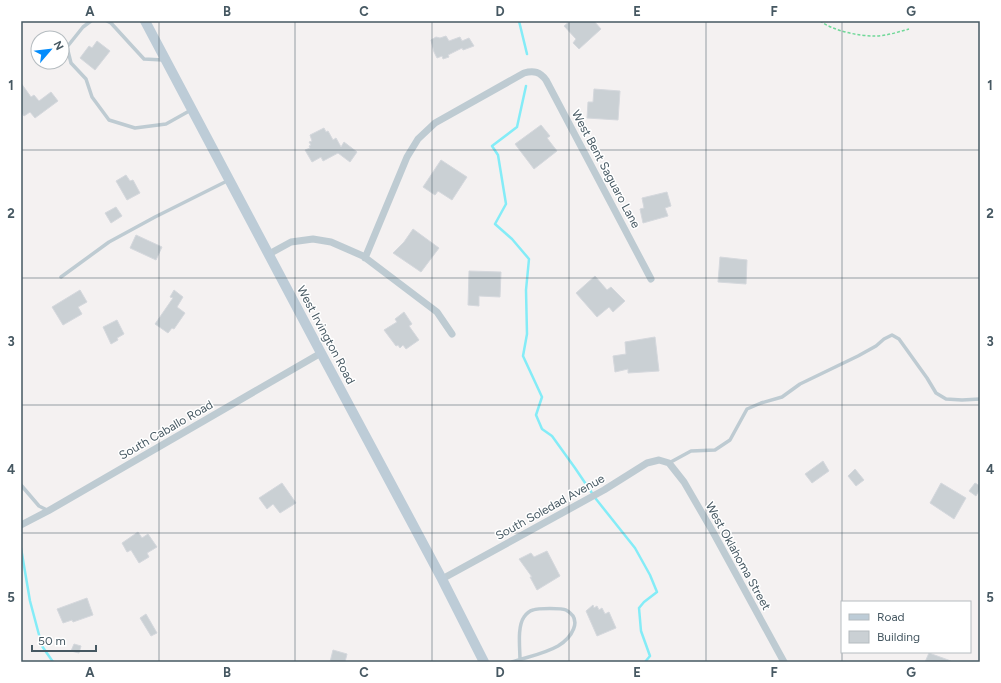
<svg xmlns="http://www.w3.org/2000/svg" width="1001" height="683" font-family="Figtree,sans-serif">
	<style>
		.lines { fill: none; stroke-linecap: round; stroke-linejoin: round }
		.stream { stroke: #84ecf7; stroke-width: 2.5 }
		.building { fill: #cad0d4; stroke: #d5d8dd }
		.path { stroke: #6fd898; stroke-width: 1.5; stroke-dasharray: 3 2; stroke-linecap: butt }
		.lane { stroke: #becbd2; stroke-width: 3.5 }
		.street { stroke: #becbd2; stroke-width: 7 }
		.secondary { stroke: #bdccd7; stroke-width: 10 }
		.grid { fill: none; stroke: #465862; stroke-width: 1; stroke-opacity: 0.55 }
		.labels { text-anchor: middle; stroke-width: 3; stroke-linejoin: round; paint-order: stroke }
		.street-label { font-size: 12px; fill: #465862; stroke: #fff }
		.neatline { fill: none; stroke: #465862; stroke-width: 1.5 }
		.grid-label { font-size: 13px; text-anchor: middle; font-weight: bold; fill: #465862 }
	</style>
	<rect width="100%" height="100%" fill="#f4f1f1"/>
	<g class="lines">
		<path class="stream" d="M519,21L527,54
			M526,86L517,127L492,146L498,155L506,204L495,224L512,239L529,259L526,290L527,334L523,356L542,397L536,415L542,429L552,436L575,468L596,499L635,548L650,575L657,592L644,602L639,608L641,631L650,656L645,662
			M21,548L30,601L42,646L53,662"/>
	</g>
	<path class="building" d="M570,21H594L601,29L579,49L573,43L576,39L564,26Z
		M446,36L449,41L460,37L462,41L469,38L474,46L463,50L462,48L448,55L449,57L443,59L442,56L437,58L434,52L431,40L436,37L440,38Z
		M97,41L110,51L95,70L80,58L89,46L92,48Z
		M21,83L31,97L34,95L39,101L51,92L58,101L35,118L30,112L24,116L21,112Z
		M594,89L620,91L618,120L587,118L588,102H593Z
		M541,125L550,136L547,138L557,151L534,169L515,144Z
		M324,128L326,132L328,131L333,140L336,138L341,147L344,142L357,152L350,162L338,153L323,161L321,157L312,162L305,150L310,148L309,146L311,145L309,142L312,141L310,135Z
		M441,160L467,177L452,200L438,191L435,195L423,187Z
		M126,175L130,181L133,180L140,193L127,200L116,181Z
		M667,192L671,206L665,208L668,216L643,223L640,209L644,208L642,198Z
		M116,207L122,216L111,223L105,213Z
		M413,229L439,248L421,272L393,253L404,242Z
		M136,235L162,247L156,260L130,248Z
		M720,257L747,260L746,284L718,282Z
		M469,271L501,272L500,297L479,296V306L468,305Z
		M595,276L607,290L611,287L625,301L613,312L609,307L597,317L576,293Z
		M80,290L87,302L78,307L82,314L63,325L52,307Z
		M174,290L183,297L177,307L185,313L174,329L172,328L168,333L155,324L173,298L170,297Z
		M404,312L412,324L409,326L419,340L406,349L403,345L400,348L398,345L396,346L384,330L397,322L395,319Z
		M117,320L124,334L117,338L118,340L111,344L103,327Z
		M655,337L659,371L628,373V369L615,372L613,356L626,354L625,342Z
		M823,461L829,471L812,483L805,474Z
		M855,469L864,480L856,486L848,476Z
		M282,483L296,503L280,513L273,504L267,509L259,498Z
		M941,483L966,498L954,519L930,503Z
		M975,483L980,486V489L976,496L969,491Z
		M138,532L142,538L148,534L157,547L147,553L149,557L139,563L131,550L127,552L122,543Z
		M547,551L560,576L537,590L530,577H532L519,559L531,553L534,557Z
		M87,598L93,615L73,622L72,620L63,623L57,609Z
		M593,605L594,608L597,606L599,610L602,608L605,614L609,612L616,628L597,636L586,611Z
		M146,614L157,633L151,636L140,618Z
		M74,644L81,646L79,653L71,651Z
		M333,650L347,654L345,662H330Z
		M929,653L951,661V662H925Z"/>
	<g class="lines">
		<path class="path" d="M820,21C834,31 858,36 875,36C886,36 898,32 909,29"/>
		<path class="lane" d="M91,21L83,27L67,47L71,63L86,79L92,97L109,120L135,128L166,124L191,110
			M107,21L111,23L132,46L144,59L163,60
			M61,277L109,242L155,217L229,180
			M669,463L691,451L715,450L730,440L747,409L761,403L782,397L800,384L858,356L876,346L884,339L892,335L899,339L927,378L936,393L946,399L962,400L980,399
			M21,485L39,506L47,510
			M512,662C527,657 544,654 558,646C571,638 584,620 566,610C562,608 538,608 533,610C529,611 526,614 524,617C517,627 520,648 520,660"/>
		<path class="street" d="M269,254L291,242L313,239L331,242L363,256L437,312L452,334
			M365,258L407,157L418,139L435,123L524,73C534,70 540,72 546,80L651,279
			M21,525L48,511L321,353
			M442,579L604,490L647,463L659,460L669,463L684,482L713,532L784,662"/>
		<path class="secondary" d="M145,21L321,353L442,579L484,662"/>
	</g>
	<path class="grid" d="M159,21V662M295,21V662M432,21V662M569,21V662M706,21V662M842,21V602M21,150H980M21,278H980M21,405H980M21,533H980M842,652V662"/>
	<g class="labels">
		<g class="street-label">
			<text transform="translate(606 169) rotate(62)" y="4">West Bent Saguaro Lane</text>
			<text transform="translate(326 335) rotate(62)" y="4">West Irvington Road</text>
			<text transform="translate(166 430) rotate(-30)" y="4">South Caballo Road</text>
			<text transform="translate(550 507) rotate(-29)" y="4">South Soledad Avenue</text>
			<text transform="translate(738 556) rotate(61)" y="4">West Oklahoma Street</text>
		</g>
	</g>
	<rect width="1001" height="683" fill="none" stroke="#ffffff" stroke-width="44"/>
	<rect x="841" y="601" width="130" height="52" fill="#ffffff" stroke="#b5bcc0"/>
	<rect x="849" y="614" width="20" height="6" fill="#bdccd7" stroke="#b5bcc0"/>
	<text x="877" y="621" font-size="12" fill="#465862">Road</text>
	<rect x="849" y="631" width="20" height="12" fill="#cad0d4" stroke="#b5bcc0"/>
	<text x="877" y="641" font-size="12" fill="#465862">Building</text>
	<g transform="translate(50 50) rotate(62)"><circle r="19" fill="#ffffff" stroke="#b5bcc0"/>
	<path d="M0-3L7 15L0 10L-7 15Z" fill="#038cfc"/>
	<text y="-6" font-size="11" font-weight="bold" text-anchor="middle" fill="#465862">N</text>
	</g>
	<path d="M32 645v6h64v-6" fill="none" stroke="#465862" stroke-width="2"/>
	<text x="38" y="645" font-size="12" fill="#465862" stroke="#ffffff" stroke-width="3" paint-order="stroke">50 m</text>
	<rect x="22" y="22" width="957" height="639" class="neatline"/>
	<g class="grid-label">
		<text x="90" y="16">A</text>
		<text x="227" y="16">B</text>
		<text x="364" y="16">C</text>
		<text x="500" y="16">D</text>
		<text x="637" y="16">E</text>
		<text x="774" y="16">F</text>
		<text x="911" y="16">G</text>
		<text x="11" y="90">1</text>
		<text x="990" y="90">1</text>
		<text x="11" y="218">2</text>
		<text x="990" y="218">2</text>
		<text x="11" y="346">3</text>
		<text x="990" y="346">3</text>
		<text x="11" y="474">4</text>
		<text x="990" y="474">4</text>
		<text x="11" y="602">5</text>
		<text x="990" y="602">5</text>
		<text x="90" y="677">A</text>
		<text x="227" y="677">B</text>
		<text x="364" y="677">C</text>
		<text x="500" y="677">D</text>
		<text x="637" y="677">E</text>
		<text x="774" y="677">F</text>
		<text x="911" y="677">G</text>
	</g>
</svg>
